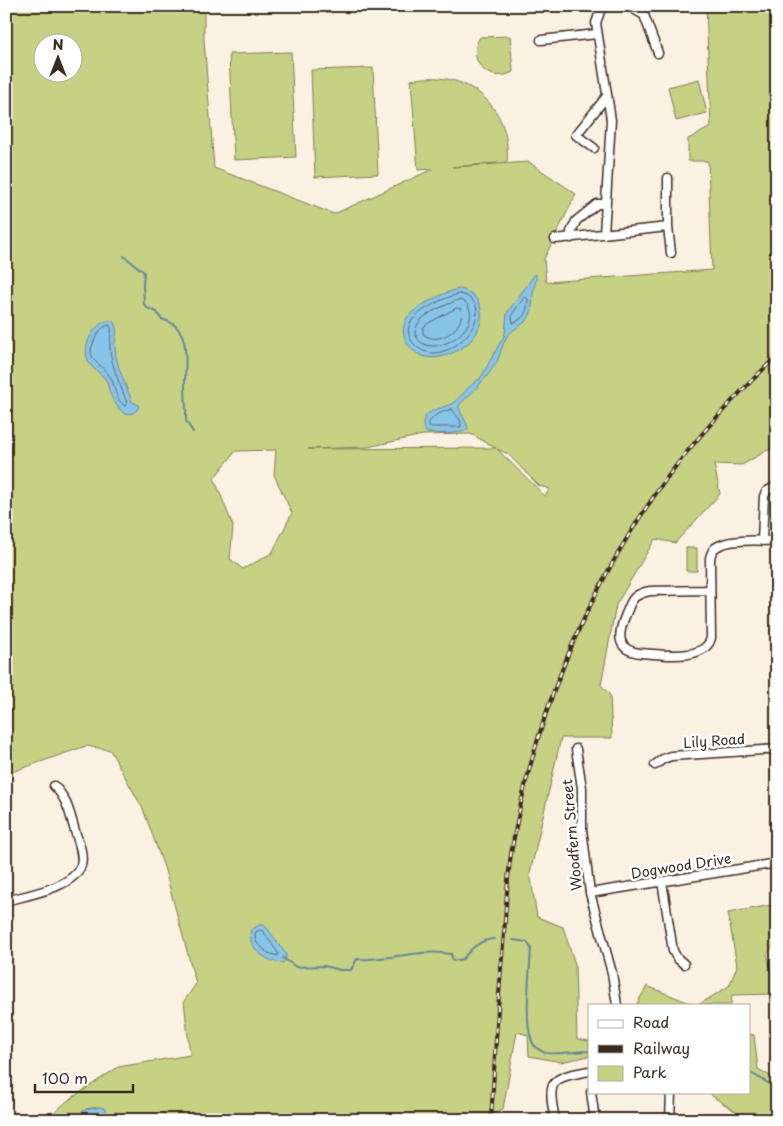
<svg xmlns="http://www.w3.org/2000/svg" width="783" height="1126" font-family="'Playpen Sans',sans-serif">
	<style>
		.green { fill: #c6d184; stroke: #807e51; fill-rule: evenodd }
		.water { fill: #88c4e8; stroke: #698697 }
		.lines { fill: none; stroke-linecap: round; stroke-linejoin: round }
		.shore { stroke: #5a686f; stroke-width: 1 }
		.stream { stroke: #698697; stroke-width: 2 }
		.minor-casing { stroke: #3b2a1e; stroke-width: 11 }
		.minor { stroke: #fff; stroke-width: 8 }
		.rail-casing { stroke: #3b2a1e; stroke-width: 4 }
		.rail { stroke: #fff; stroke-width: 2; stroke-dasharray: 5.5; stroke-linecap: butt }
		.labels { text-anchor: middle; stroke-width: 5; stroke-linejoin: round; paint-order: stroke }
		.street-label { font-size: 14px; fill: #3b2a1e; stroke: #fff }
	</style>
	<rect width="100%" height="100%" fill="#fbf1e3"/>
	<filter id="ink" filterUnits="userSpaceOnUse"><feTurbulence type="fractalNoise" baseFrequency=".02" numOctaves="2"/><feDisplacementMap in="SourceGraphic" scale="10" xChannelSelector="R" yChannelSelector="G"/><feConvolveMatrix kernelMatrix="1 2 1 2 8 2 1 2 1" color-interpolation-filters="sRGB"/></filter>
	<g filter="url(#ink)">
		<path class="green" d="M6,6H204V40L214,168L334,214L433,169L418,170L411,80C466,68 512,105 507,162L452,167L529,162L576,194L544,259L546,282L712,270L708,161H688V139L711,127L706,6H777V448L768,450L742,465L714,464L720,494L675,543L655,539L616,605L601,685L610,695L612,738H561L530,873L537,917L563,927L575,964L577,1039L589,1041V1056L561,1062L529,1056L528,1035L517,1032L503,1109L484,1117L483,1120H86L92,1116L105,1114L99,1107L86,1109L79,1117L83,1120H46L66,1102L118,1067L190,1055L184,1001L196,984L164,867L143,809L110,750L86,746L6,774ZM42,42H72V72H42ZM471,434L496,448L308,449L368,447L423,435ZM497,449L508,454L539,486L550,489L545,496ZM276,450L274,475L292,513L272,553L243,569L230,559L233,526L214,478L236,451Z
			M510,36L513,72C489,85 465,60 480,37Z
			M291,52L296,157L234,160L229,54Z
			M373,68L378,174L315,177L311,70Z
			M699,79L707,113L676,121L668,87Z
			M686,548H697V571H686Z
			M777,904V941L767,954L777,994L732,995L731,1005H698L729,986L737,966L728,913Z
			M647,986L695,1005H636Z
			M749,1034L754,1035L758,1069L777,1080V1118L773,1120H736V1112L712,1096L711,1092H749Z"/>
		<path class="water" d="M535,274H536C537,281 534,286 533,293C532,304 534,313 525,322C518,328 509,331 505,340C501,349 499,360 493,368C483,382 471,394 459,405C459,414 467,420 468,429C462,435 437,433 427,433C424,430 423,427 423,423C425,408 445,409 454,402C463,395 470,384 480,379L505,334L507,313Z
			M460,289C484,294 487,320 473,338C465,348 453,354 440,357C435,358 427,358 422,356C407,349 398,333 407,318C414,307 448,290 460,289Z
			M107,321H113C120,331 114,338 115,348C115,364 127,387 132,402L139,405C137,413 132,414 124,414C118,407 112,400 109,391C108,387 108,383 106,380C102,373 93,370 89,363C81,348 92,326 107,321Z
			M259,925H264L267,928L286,954V957L283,963C267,963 246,947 251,930Z
			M99,1107L104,1108L106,1112L105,1114L92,1116L86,1120L79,1117C81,1107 91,1110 99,1107Z"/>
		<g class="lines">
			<path class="shore" d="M460,294C497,302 467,352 433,353C417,353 400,334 413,319C420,310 449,295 460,294Z
				M524,298L526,297L528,299C528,311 524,319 513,323L512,315Z
				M459,300C464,301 466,302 468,306C483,331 425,365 415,333C416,315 441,308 455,301Z
				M457,308L461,309C466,328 438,347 423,334V328L427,324Z
				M109,325L111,327C112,335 109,342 110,350C112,368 121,386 127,403L125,406C115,400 116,388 111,378C102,362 83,362 95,339C99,332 101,327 109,325Z
				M452,409L460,420L461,427H429V422L436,415Z
				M260,930L263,931L278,953V956L268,953L256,942L255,933Z"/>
			<path class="stream" d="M124,256L144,272L143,285L144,304L147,308L157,312L161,319C192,326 185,358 185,383C185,393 186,404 186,415V421L193,432
				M513,940L527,942L531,948C530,971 524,1017 531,1038C532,1044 537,1049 543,1052C550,1056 579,1051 589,1051
				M283,958L296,967L324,966L340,970H351L357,959C389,961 420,948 451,954L453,961L463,959C471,948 481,939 495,939
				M749,1072L777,1088"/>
			<g class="minor-casing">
				<path id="minor" d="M602,6L596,23L611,120L604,234
					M628,6L644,15L658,53
					M541,40L597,34
					M594,148L576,135L607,96
					M668,178V227L671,253
					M571,238V232L576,221L597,204H606
					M555,239L668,227
					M762,541L764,496L767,491L777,486
					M710,590L650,591C645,592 640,593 635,597C630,601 629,608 626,614C618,633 615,650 640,653C660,654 705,662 711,638L710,558C711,554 712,550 715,548C727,538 761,541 777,541
					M576,749L582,788V829L590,893L612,973L617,1005
					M655,765L663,759L671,756L777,749
					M662,881L673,951L677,958L684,964
					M590,893L777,863
					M6,901C26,895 74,888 81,865C84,854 78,841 75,831C70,814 67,798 54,786
					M591,1092L595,1120
					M555,1120C547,1080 550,1078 589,1071
					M670,1120L671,1092"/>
			</g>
			<use href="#minor" class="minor"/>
			<g class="rail-casing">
				<path id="rail" d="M491,1120C495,1058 498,996 504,934C506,908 507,881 511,854C534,717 587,587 669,475C701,432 738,393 777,356"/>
			</g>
			<use href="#rail" class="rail"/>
		</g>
	</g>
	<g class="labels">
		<g class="street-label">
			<text transform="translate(714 741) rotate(-4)" y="5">Lily Road</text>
			<text transform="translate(572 835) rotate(-95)" y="5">Woodfern Street</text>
			<text transform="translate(681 866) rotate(-9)" y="5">Dogwood Drive</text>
		</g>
	</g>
	<rect width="783" height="1126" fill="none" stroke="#fff" stroke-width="25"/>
	<rect x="12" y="12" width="758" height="1101" fill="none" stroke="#3b2a1e" stroke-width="2" filter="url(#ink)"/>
	<rect x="588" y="1004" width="162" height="90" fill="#ffffff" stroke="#b1aaa5"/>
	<rect x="598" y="1020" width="25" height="8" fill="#ffffff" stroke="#b1aaa5"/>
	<text x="633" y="1028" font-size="15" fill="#3b2a1e">Road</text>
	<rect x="598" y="1045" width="25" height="8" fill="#3b2a1e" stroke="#b1aaa5"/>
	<text x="633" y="1054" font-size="15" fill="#3b2a1e">Railway</text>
	<rect x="598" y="1066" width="25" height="15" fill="#c6d184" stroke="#b1aaa5"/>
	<text x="633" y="1078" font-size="15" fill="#3b2a1e">Park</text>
	<g transform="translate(58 58)"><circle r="24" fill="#ffffff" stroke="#b1aaa5"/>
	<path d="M0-4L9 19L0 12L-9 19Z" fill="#3b2a1e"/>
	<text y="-8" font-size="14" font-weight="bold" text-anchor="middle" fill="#3b2a1e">N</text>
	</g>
	<path d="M35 1084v8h98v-8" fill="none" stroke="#3b2a1e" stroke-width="2.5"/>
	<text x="42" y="1084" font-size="15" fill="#3b2a1e" stroke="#ffffff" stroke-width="4" paint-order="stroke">100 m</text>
</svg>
